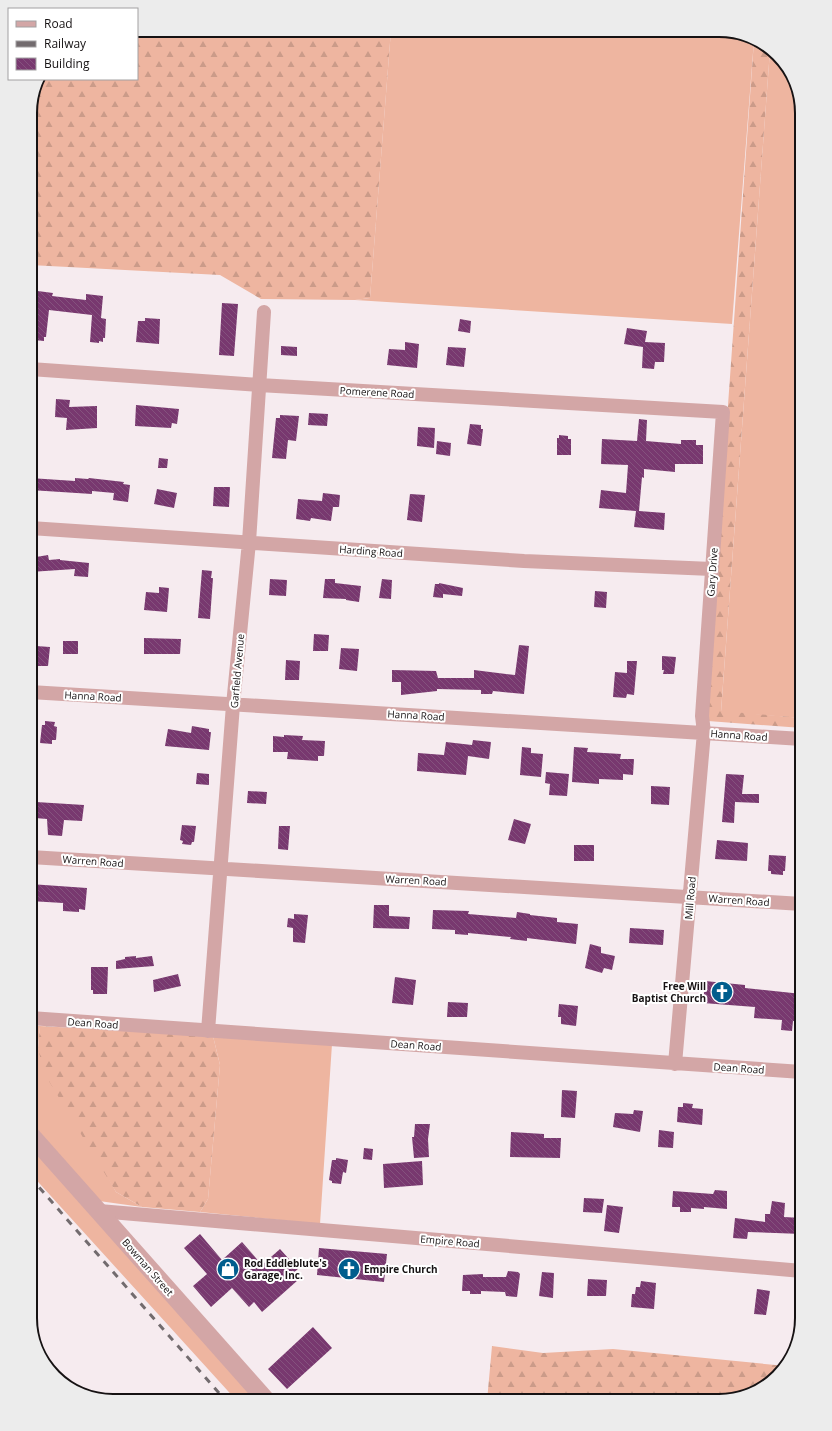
<svg xmlns="http://www.w3.org/2000/svg" width="832" height="1431" font-family="'Open Sans',sans-serif">
	<style>
		.grass { fill: #eeb5a0 }
		.forest { fill: url(#forest-firs) }
		.building { fill: url(#building-back-hatch) }
		.lines { fill: none; stroke-linecap: round; stroke-linejoin: round }
		.minor { stroke: #d3a6a6; stroke-width: 14 }
		.tertiary { stroke: #d3a6a6; stroke-width: 18 }
		.rail { stroke: #726b6e; stroke-width: 3; stroke-dasharray: 7 7; stroke-linecap: butt }
		.labels { text-anchor: middle; stroke-width: 4; stroke-linejoin: round; paint-order: stroke }
		.street-label { font-size: 10px; fill: #161213; stroke: #fff }
		.poi-label { font-size: 10px; font-weight: bold; fill: #161213; stroke: #fff; text-anchor: start }
		.rim { fill: none; stroke: #161213; stroke-width: 2 }
	</style>
	<defs>
		<pattern id="forest-firs" width="22" height="20" patternUnits="userSpaceOnUse"><rect width="22" height="20" fill="#eeb5a0"/><path d="M5 1l3.5 6h-7zM16 11l3.5 6h-7z" fill="#cb9b89"/></pattern>
		<pattern id="building-back-hatch" width="6" height="6" patternUnits="userSpaceOnUse"><rect width="6" height="6" fill="#78386f"/><path d="M-1 5l2 2M0 0l6 6M5-1l2 2" fill="none" stroke="#85527e"/></pattern>
	</defs>
	<rect width="100%" height="100%" fill="#f6ebef"/>
	<path class="grass" d="M391,30H725L754,40L732,324L355,300L370,298Z
		M770,50L794,76L802,113V718L721,712Z
		M30,1025L40,1026L38,1048L116,1192L142,1207L99,1201L30,1121Z
		M213,1036L332,1044L320,1224L200,1212L208,1199L220,1065Z
		M30,1142L257,1401H237L30,1173Z"/>
	<path class="forest" d="M137,30H391L370,298L355,300L261,299L220,275L30,265V108L38,79H137Z
		M754,40L765,44L770,50L721,711L802,718V728L708,721L706,714Z
		M40,1026L213,1036L220,1065L208,1199L200,1212L142,1207L116,1192L44,1073L38,1048Z
		M492,1346L543,1353L613,1349L786,1366L756,1393L719,1401H487Z"/>
	<path class="building" d="M30,290L53,293L52,296L86,300V294L103,296L101,318L106,319L105,338H103V342L99,341V343L90,342L92,315L49,310L46,337H44V341L34,340V336H33L35,309L30,308Z
		M222,303L238,304L234,356L219,355Z
		M145,318L160,319L159,344L136,342L138,321H145Z
		M460,319L471,321L470,333L458,331Z
		M627,328L647,331L645,342L665,343L664,362H655L654,369L642,368L643,347L624,344Z
		M405,342L419,344L417,368L387,365L389,349L405,350Z
		M281,346L297,347V356L281,355Z
		M448,347L466,348L464,367L446,365Z
		M56,399L70,400L69,407L97,406V428L66,430L67,418L55,417Z
		M136,405L179,409L177,424L172,423L171,428L135,426Z
		M309,413L328,414L327,426L308,425Z
		M280,415L299,416L296,441L288,440L286,459L272,458L276,418H280Z
		M639,419L647,420L646,441L681,444V440H696V445H703V464H675V472L644,469V478L642,477L639,511L665,513L664,530L634,527L636,511L599,508L601,490L626,493L628,465L601,464L602,439L637,441Z
		M470,424L481,425V429H483L481,446L467,444Z
		M418,427L435,428L434,448L417,446Z
		M559,435L568,436V439H571V455H557V438H559Z
		M437,441L451,443L450,456L436,454Z
		M159,458L168,459L167,468H158Z
		M30,478L75,481V478L88,479L89,478L124,482L123,484L130,485L128,502L113,500L114,493L92,491V494L30,490Z
		M214,487H230L229,507L213,506Z
		M157,489L177,493L174,508L154,504Z
		M323,493L340,495L339,507H333L331,521L311,518L310,521L296,519L298,499L322,501Z
		M410,494L425,495L422,522L407,520Z
		M48,555L49,560L60,559V560L89,563L88,577L74,576L75,569L30,572V558Z
		M202,570L212,571L211,578H213L210,619L198,618Z
		M270,579L287,580L286,596L269,595Z
		M325,579H335V583L361,586L359,602L346,600V599L323,598Z
		M382,579L392,580L391,599L379,598Z
		M439,583L463,588L462,596L443,594V598L433,597L435,584H439Z
		M159,587L169,588L167,612L144,610L146,592L159,593Z
		M595,591L607,592L606,608L594,607Z
		M314,634L329,635L328,651H313Z
		M144,638L181,639L180,654H144Z
		M63,641H78V654H63Z
		M519,645L529,646L524,694L493,691L492,694H481V690L437,689V691L401,695V682H392V670L436,671L438,678H474V670L515,675Z
		M36,646L50,647L48,666H35Z
		M341,648L359,649L357,671L339,669Z
		M662,656L676,657L674,674H663L664,670H662Z
		M286,660L300,661L299,680H285Z
		M627,661H637L634,695L627,694L626,698L613,697L615,672L627,673Z
		M45,721L55,722L54,726L57,727L56,740H52V744L40,743L42,725H45Z
		M192,726L209,729V732H211L209,750L165,746L168,729L191,733Z
		M284,735L303,736L302,740L325,741L324,756H318V761L287,759L288,752H273V736L284,737Z
		M473,740L491,742L489,759L468,756L466,775L417,771L418,753L444,755L446,742L472,745Z
		M522,747L531,748V753L543,754L541,777L520,775Z
		M574,747L588,748L587,752L621,754L620,759H634L633,775L623,774V780L599,779V784L572,782Z
		M546,772L569,774L567,796L549,795L550,784L545,783Z
		M197,773L209,774V785L196,784Z
		M726,774L744,775L742,794H759V803L735,802L734,823L722,822Z
		M651,786L670,787L669,805L651,804Z
		M248,791L267,792L266,804L247,803Z
		M36,802L84,805L82,821L64,820L62,836L48,835L47,819L35,818Z
		M514,819L531,824L525,844L508,840Z
		M182,825L196,826L194,842H192L191,845L182,844L183,841L180,840Z
		M279,826H290L288,850L278,849Z
		M717,840L748,843L747,861L715,859Z
		M574,845H594V861H574Z
		M769,855L786,856L785,871H783V875L771,874V871H768Z
		M30,884L87,888L85,910L79,909V912L63,911V903L30,901Z
		M374,905H389V916L410,917L409,929L373,928Z
		M433,910L469,911L468,914L516,918L517,912L530,914V915L557,918V922L578,924L576,944L527,938V941L510,939L511,937L468,933V935L455,934V930L432,929Z
		M294,914L308,915L305,943L293,942V928L287,927L288,918L294,919Z
		M630,928L664,930L663,945L629,943Z
		M590,944L601,947V953L615,956L612,970L604,968L602,973L585,968Z
		M136,956V958L152,956L154,966L116,969V961L125,959V957Z
		M91,967H108L107,994H93V990H91Z
		M178,974L181,986L154,992L153,980Z
		M395,977L416,980L413,1005L392,1003Z
		M705,981L745,985V988L802,994V1022L793,1021L792,1031L781,1030L782,1020L754,1018L755,1007L703,1003Z
		M448,1002L468,1003L467,1017H447Z
		M559,1004L578,1006L576,1026L561,1024V1017H558Z
		M562,1090L577,1091L575,1118L561,1117Z
		M683,1103L693,1104L692,1108L703,1109L702,1125L677,1122L678,1107H683Z
		M634,1110L643,1111L640,1132L613,1127L615,1113L633,1114Z
		M415,1124H430L428,1139L429,1157L414,1158L412,1137H414Z
		M659,1130L674,1132L673,1148L658,1147Z
		M511,1132L544,1134V1138H561L560,1158L510,1157Z
		M364,1148L373,1149L372,1160L363,1159Z
		M336,1158L348,1160L346,1173L343,1172L341,1184L332,1183V1181L329,1180L332,1160H336Z
		M422,1161L423,1185L384,1188L383,1164Z
		M715,1190L727,1191V1209L704,1207V1209L691,1208V1212H680V1207H672L673,1191L713,1194Z
		M584,1198L604,1199L602,1213L583,1212Z
		M772,1201L785,1203L784,1217L802,1218V1234L748,1232L747,1239L733,1238L735,1218L765,1222V1214H770Z
		M607,1205L623,1207L619,1233L604,1231Z
		M200,1234L222,1260L242,1242L262,1265L280,1249L298,1269L292,1274L298,1280L262,1312L254,1302L249,1307L232,1288L211,1307L193,1286L207,1274L184,1248Z
		M319,1248L387,1254L384,1282L317,1275Z
		M508,1271L518,1272L520,1274L517,1297L506,1296L505,1292L481,1291V1294H470V1291H462L463,1275L483,1274V1277H506Z
		M542,1272L554,1273L553,1298L539,1296Z
		M588,1279L607,1280L606,1296H587Z
		M641,1281L656,1283L654,1309L631,1307L632,1294H635L636,1287H640Z
		M757,1289L770,1291L766,1315L754,1314Z
		M313,1327L332,1348L287,1389L268,1369Z"/>
	<g class="lines">
		<path class="minor" d="M30,369L259,385L723,412L702,716L704,732L675,1064
			M30,528L524,561L712,569
			M30,692L802,739
			M30,857L802,904
			M30,1018L802,1072
			M208,1031L233,705L249,542L264,312
			M99,1211L802,1271"/>
		<path class="tertiary" d="M30,1134L267,1401"/>
		<path class="rail" d="M30,1177L226,1401"/>
	</g>
	<defs>
		<g id="church-disc" transform="scale(1.15)"><circle r="9.5" fill="#005d8d" stroke="#fff"/><path d="M-1.2-6h2.4v3.5h3.3v2.4h-3.3V6h-2.4V-.1h-3.3v-2.4h3.3Z" fill="#fff"/></g>
		<g id="shop-disc" transform="scale(1.15)"><circle r="9.5" fill="#005d8d" stroke="#fff"/><path d="M-5-2.5h2.3a2.7 3.5 0 0 1 5.4 0H5L5.5 6h-11ZM-1.5-2.5h3a1.5 2.3 0 0 0-3 0Z" fill="#fff"/></g>
	</defs>
	<g fill-rule="evenodd">
		<use href="#church-disc" x="722" y="992"/>
		<use href="#shop-disc" x="228" y="1269"/>
		<use href="#church-disc" x="349" y="1269"/>
	</g>
	<g class="labels">
		<g class="street-label">
			<text transform="translate(377 392) rotate(3)" y="4">Pomerene Road</text>
			<text transform="translate(371 551) rotate(4)" y="4">Harding Road</text>
			<text transform="translate(712 572) rotate(-86)" y="4">Gary Drive</text>
			<text transform="translate(237 671) rotate(-85)" y="4">Garfield Avenue</text>
			<text transform="translate(93 696) rotate(3)" y="4">Hanna Road</text>
			<text transform="translate(416 715) rotate(3)" y="4">Hanna Road</text>
			<text transform="translate(739 735) rotate(4)" y="4">Hanna Road</text>
			<text transform="translate(93 861) rotate(4)" y="4">Warren Road</text>
			<text transform="translate(416 880) rotate(3)" y="4">Warren Road</text>
			<text transform="translate(690 898) rotate(-85)" y="4">Mill Road</text>
			<text transform="translate(739 900) rotate(4)" y="4">Warren Road</text>
			<text transform="translate(93 1023) rotate(4)" y="4">Dean Road</text>
			<text transform="translate(416 1045) rotate(4)" y="4">Dean Road</text>
			<text transform="translate(739 1068) rotate(4)" y="4">Dean Road</text>
			<text transform="translate(450 1241) rotate(5)" y="4">Empire Road</text>
			<text transform="translate(148 1267) rotate(49)" y="4">Bowman Street</text>
		</g>
		<g class="poi-label">
			<text x="706" y="990" text-anchor="end">Free Will<tspan x="706" dy="12">Baptist Church</tspan></text>
			<text x="244" y="1267">Rod Eddleblute's<tspan x="244" dy="12">Garage, Inc.</tspan></text>
			<text x="364" y="1273">Empire Church</text>
		</g>
	</g>
	<path d="M0 0H832V1431H0ZM113 37H719A76 76 0 0 1 795 113V1318A76 76 0 0 1 719 1394H113A76 76 0 0 1 37 1318V113A76 76 0 0 1 113 37Z" fill="#ececec" fill-rule="evenodd"/>
	<path class="rim" d="M113 37H719A76 76 0 0 1 795 113V1318A76 76 0 0 1 719 1394H113A76 76 0 0 1 37 1318V113A76 76 0 0 1 113 37Z"/>
	<rect x="8" y="8" width="130" height="72" fill="#ffffff" stroke="#a2a0a1"/>
	<rect x="16" y="21" width="20" height="6" fill="#d3a6a6" stroke="#a2a0a1"/>
	<text x="44" y="28" font-size="12" fill="#161213">Road</text>
	<rect x="16" y="41" width="20" height="6" fill="#726b6e" stroke="#a2a0a1"/>
	<text x="44" y="48" font-size="12" fill="#161213">Railway</text>
	<rect x="16" y="58" width="20" height="12" fill="url(#building-back-hatch)" stroke="#a2a0a1"/>
	<text x="44" y="68" font-size="12" fill="#161213">Building</text>
</svg>
